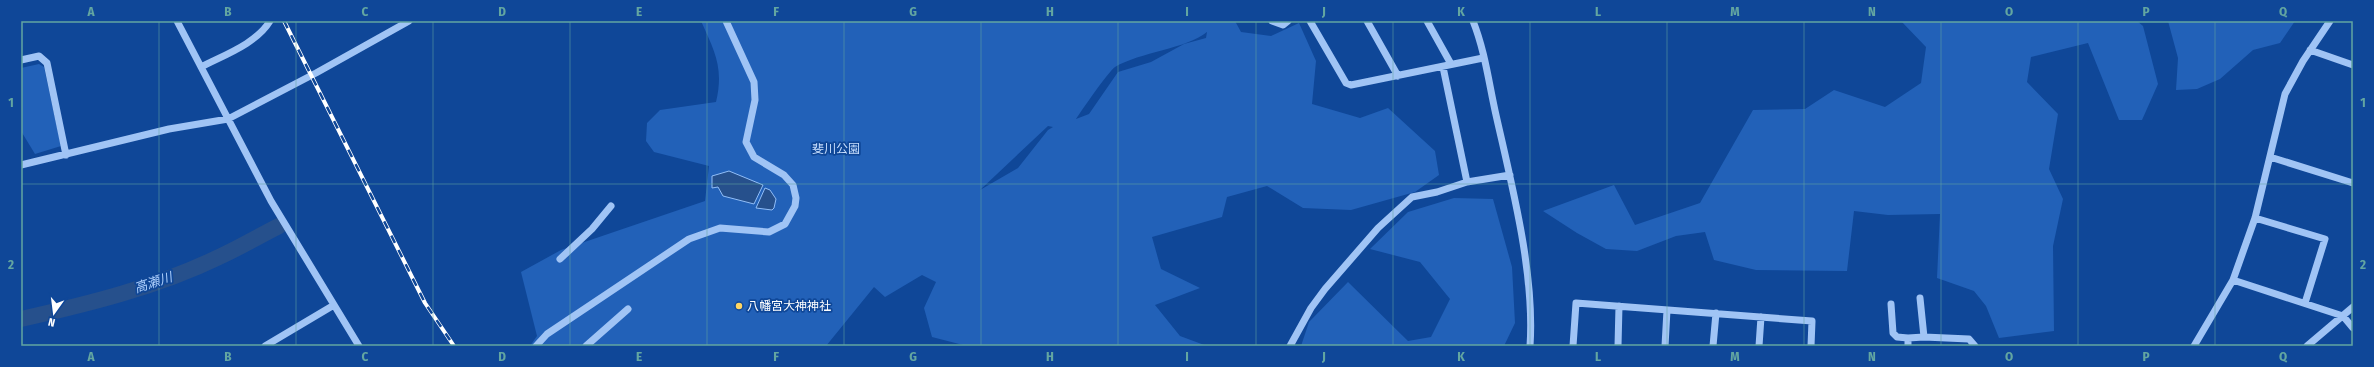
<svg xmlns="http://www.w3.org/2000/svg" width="2374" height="367" font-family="'Fira Sans Condensed','Noto Sans JP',sans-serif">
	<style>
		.green { fill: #2261b8; fill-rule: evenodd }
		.water { fill: #26508c; stroke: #91bef8 }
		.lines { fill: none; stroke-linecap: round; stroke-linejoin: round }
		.river { stroke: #26508c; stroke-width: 16 }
		.minor { stroke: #a0c4f5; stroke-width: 7 }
		.rail-casing { stroke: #fff; stroke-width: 4 }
		.rail { stroke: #0f4798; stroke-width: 2.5; stroke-dasharray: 8; stroke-linecap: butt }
		.grid { fill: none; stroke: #63a6a1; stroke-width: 1; stroke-opacity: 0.55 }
		.poi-dot { fill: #ffd663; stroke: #0f4798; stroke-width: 1.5 }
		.labels { text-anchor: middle; stroke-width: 3.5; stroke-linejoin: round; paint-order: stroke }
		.park-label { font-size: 12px; fill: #c8dffe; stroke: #0f4798 }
		.poi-label { font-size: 12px; fill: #fff; stroke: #0f4798; text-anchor: start }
		.water-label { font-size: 13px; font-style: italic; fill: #accefb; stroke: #0f4798 }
		.neatline { fill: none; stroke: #63a6a1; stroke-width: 1.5 }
		.grid-label { font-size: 13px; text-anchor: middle; font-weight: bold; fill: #63a6a1 }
	</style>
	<rect width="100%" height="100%" fill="#0f4798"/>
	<path class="green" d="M701,21H1235L1241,32L1271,36L1299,23L1316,61L1312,104L1360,118L1388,108L1435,151L1439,175L1415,192L1351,210L1303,208L1267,186L1227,197L1222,217L1152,237L1161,269L1200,288L1155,305L1180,336L1207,346H967L932,337L924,308L936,282L922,275L885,297L874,287L826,346H530L537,336L521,272L561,250L705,201L709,166L654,152L646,141L647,123L660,110L716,102C724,68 715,52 701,21ZM1207,32L1206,38L1184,44L1151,62L1118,72L1089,114L1076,119C1082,110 1108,72 1115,67C1140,52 1186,49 1207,32ZM1048,126L1053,127L1048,130L1018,168L980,190Z
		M1901,21H2137L2143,26L2158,84L2142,120H2119L2088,43L2031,57L2027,82L2058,114L2049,169L2063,199L2053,246L2054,331L1999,338L1986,306L1974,291L1937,278L1940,214L1888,215L1854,211L1847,271L1756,270L1714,260L1705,232L1676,236L1637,251L1606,249L1577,233L1543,211L1614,185L1635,225L1700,203L1753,110L1805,109L1834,90L1885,107L1921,83L1926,47Z
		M2168,21H2295L2280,43L2253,50L2220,79L2197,89L2176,90L2178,58Z
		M39,64L44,67L61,146L35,154L21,131V68Z
		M1454,198L1493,199L1512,267L1515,323L1504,346H1301L1309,322L1348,282L1408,341L1431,337L1450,299L1420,262L1370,249L1408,212Z"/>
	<path class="water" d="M729,171L763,185L754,204L723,196L718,187L712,188V176Z
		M765,188L770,190L776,199L774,208L772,210L756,208Z"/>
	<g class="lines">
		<path class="river" d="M21,319C88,304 157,287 219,257C239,248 259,236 279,226"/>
		<path class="minor" d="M177,21L271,201L359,346
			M1272,21L1283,25L1288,21
			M1310,21L1346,83L1351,85L1483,58
			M1367,21L1398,76
			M1427,21L1451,64
			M1473,21C1485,51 1489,84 1496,115C1512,186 1535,274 1530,346
			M2310,50L2353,65
			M21,60L39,56L47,63L66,155
			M201,67C224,55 256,44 270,21
			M1443,67L1467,182
			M2270,157L2353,183
			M21,165L169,129L228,119L316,73L409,21
			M2255,218L2325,239L2305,303
			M560,259L592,229L611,206
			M2233,280L2343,316L2353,328
			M1920,298L1924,337L1969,339L1975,346
			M1891,304L1893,333L1897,337L1908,338V346
			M1908,338L1924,337
			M265,346L334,305
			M536,346L547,334L689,239L720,228L769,232L785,224L795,206L796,198L793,185L784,175L754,157L746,142L755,100L754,82L726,21
			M586,346L628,309
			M1290,346L1311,308L1325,289L1378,228L1412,197L1437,192L1467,182L1510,175
			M1573,346L1576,303L1812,321L1811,346
			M1618,346L1619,306
			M1665,346L1667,310
			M1713,346L1716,313
			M1759,346L1761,317
			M2194,346L2233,280L2255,218L2285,94L2303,61L2330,21
			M2307,346L2353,307"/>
		<g class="rail-casing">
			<path id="rail" d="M284,21L425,303L454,346"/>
		</g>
		<use href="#rail" class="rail"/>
	</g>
	<path class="grid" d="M159,21V346M296,21V346M433,21V346M570,21V346M707,21V346M844,21V346M981,21V346M1118,21V346M1256,21V346M1393,21V346M1530,21V346M1667,21V346M1804,21V346M1941,21V346M2078,21V346M2215,21V346M21,184H2353"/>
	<circle class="poi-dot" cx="739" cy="306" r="4"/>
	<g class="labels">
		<g class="park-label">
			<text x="836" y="153">斐川公園</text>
		</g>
		<g class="poi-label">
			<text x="747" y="310">八幡宮大神神社</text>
		</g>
		<g class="water-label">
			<text transform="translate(153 282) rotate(-18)" y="5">高瀬川</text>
		</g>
	</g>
	<rect width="2374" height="367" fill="none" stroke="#0f4798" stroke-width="44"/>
	<g transform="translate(54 313) rotate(194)" stroke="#0f4798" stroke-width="3" paint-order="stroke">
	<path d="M0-3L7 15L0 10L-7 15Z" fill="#ffffff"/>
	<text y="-6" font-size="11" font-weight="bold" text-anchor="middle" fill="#ffffff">N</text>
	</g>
	<rect x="22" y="22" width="2330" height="323" class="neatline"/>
	<g class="grid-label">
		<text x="91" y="16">A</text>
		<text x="228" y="16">B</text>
		<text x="365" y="16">C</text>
		<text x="502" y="16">D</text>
		<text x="639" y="16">E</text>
		<text x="776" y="16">F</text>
		<text x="913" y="16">G</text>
		<text x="1050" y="16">H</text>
		<text x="1187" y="16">I</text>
		<text x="1324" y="16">J</text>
		<text x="1461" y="16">K</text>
		<text x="1598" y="16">L</text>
		<text x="1735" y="16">M</text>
		<text x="1872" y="16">N</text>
		<text x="2009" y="16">O</text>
		<text x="2146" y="16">P</text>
		<text x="2283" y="16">Q</text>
		<text x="11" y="107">1</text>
		<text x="2363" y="107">1</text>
		<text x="11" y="269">2</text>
		<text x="2363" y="269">2</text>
		<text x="91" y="361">A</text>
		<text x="228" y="361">B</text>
		<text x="365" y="361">C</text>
		<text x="502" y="361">D</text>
		<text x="639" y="361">E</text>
		<text x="776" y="361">F</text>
		<text x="913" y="361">G</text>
		<text x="1050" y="361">H</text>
		<text x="1187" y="361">I</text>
		<text x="1324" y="361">J</text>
		<text x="1461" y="361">K</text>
		<text x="1598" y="361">L</text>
		<text x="1735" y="361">M</text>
		<text x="1872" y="361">N</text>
		<text x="2009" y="361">O</text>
		<text x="2146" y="361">P</text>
		<text x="2283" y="361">Q</text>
	</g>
</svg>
